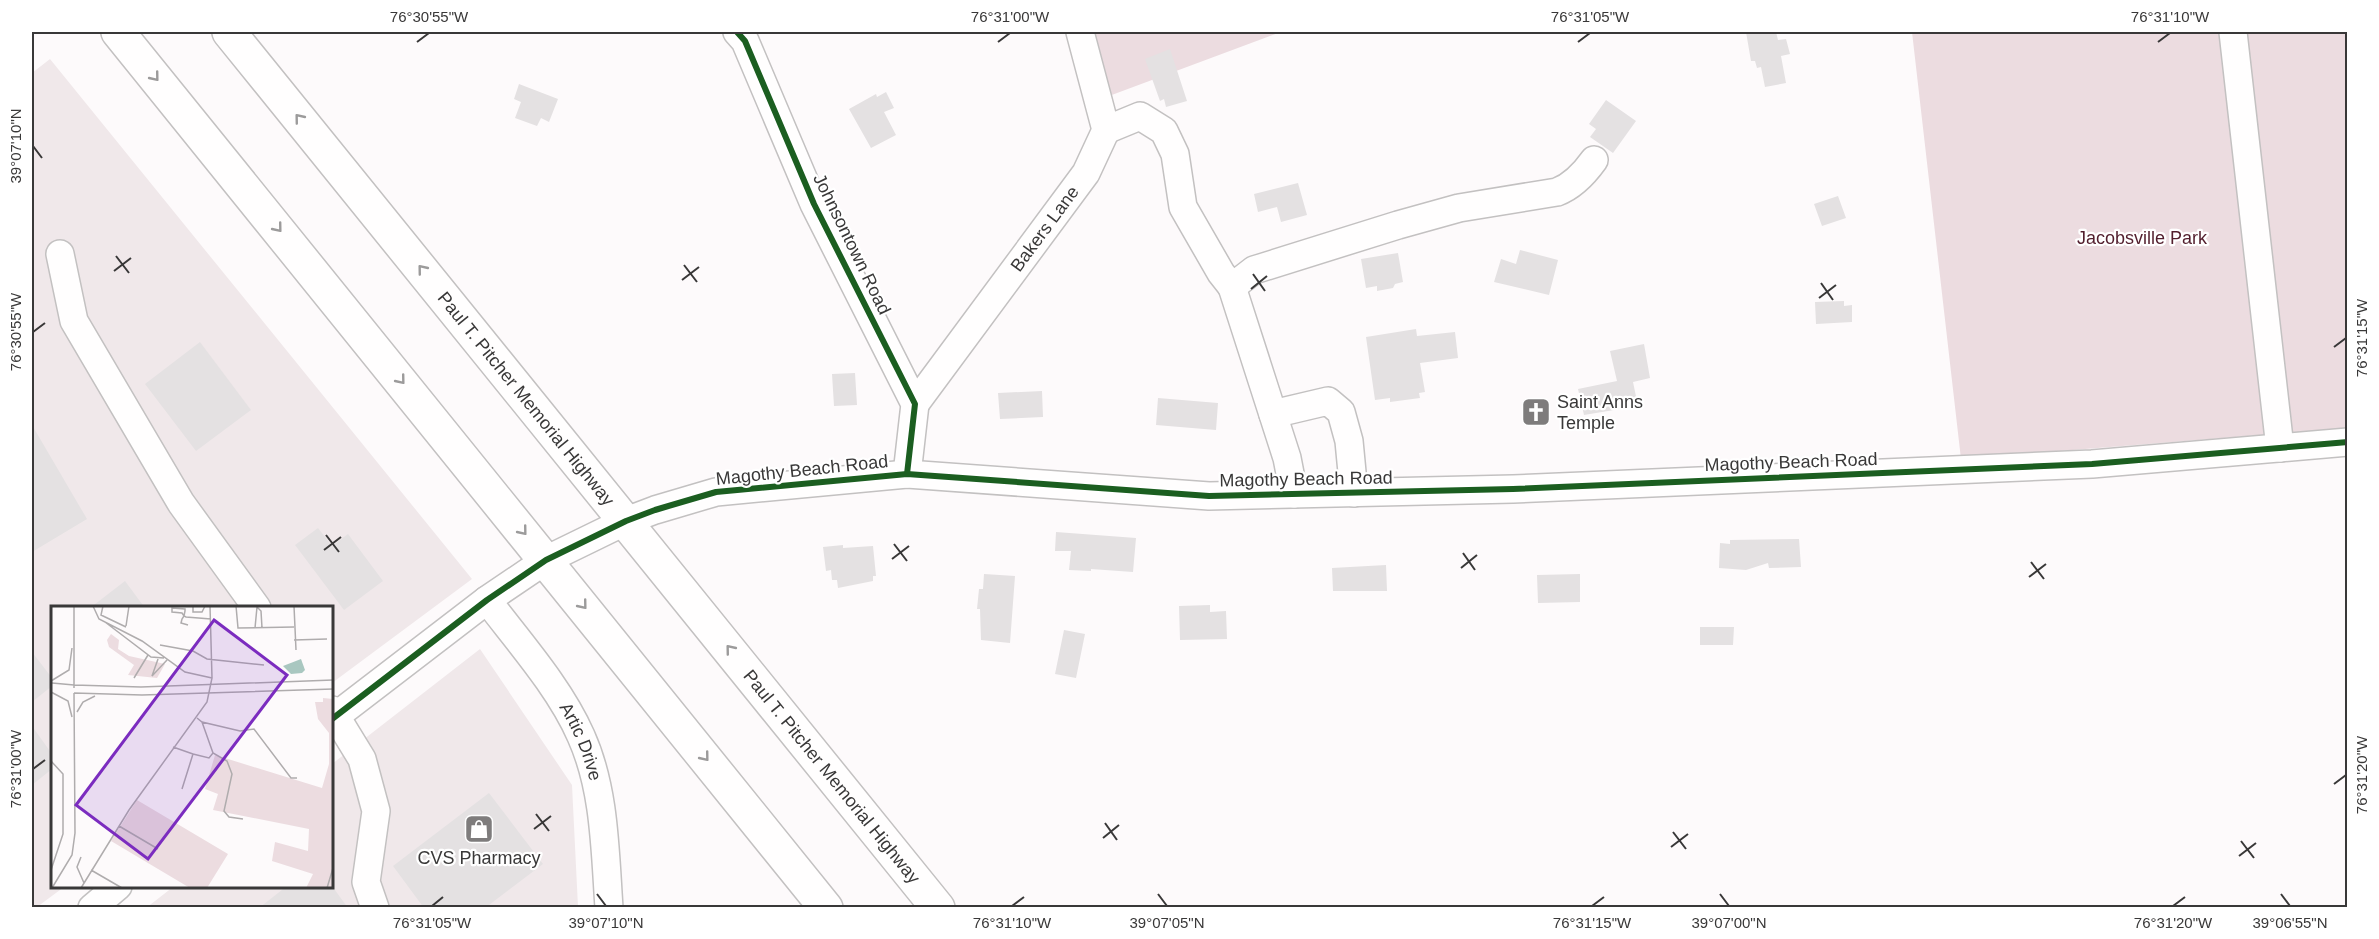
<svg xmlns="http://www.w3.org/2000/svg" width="2379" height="939" font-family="Helvetica,sans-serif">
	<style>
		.built { fill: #f0e8ea }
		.green { fill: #ecdce0 }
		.building { fill: #e4e1e2 }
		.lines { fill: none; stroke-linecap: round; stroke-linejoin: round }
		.minor-casing { stroke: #c3c1c1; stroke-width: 30 }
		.major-casing { stroke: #c3c1c1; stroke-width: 36 }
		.minor { stroke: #fffefe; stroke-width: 27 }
		.major { stroke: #fffefe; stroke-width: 33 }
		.cycleway-casing { stroke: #fff; stroke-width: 10 }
		.cycleway { stroke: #1b5e20; stroke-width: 6 }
		.oneway { stroke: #9c9b9b }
		.ticks { fill: none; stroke: #393838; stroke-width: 2 }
		.labels { text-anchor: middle; stroke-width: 4.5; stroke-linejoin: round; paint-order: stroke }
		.street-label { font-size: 18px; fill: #393838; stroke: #fff }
		.park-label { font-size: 18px; fill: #521e2d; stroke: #fff }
		.poi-label { font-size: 18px; fill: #393838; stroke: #fff; text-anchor: start }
		.inset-road { fill: none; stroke: #afacad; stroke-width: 1.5 }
		.view { fill: #7b2cbf; fill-opacity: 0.15; stroke: #7b2cbf; stroke-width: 3 }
		.inset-edge { fill: none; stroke: #393838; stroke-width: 3 }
		.neatline { fill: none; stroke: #393838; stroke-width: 2 }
		.ticks-label { font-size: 15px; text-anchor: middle; fill: #393838 }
	</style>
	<rect width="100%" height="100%" fill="#fdfafb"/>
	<path class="built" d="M50,59L472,579L332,683V608H52V886L64,887L37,907L32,908V73Z
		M480,649L572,785L578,907L146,908L173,887L332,886V764Z"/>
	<path class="green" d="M1075,32H1281L1101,99Z
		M1912,32H2347V428L1961,459Z"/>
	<path class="building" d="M1746,32H1776L1778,40L1786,39L1790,54L1781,56L1786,83L1765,87L1761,67L1757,68L1755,61H1751Z
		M1170,49L1187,101L1166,107L1164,99L1160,101L1145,59Z
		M519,84L558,99L549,122L541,118L537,126L515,118L521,102L514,99Z
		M886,92L894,108L884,112L896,135L871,148L849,109L876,94L877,97Z
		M1606,100L1636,121L1613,153L1590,137L1596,129L1589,124Z
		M1298,183L1307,215L1281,222L1277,207L1258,212L1254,194Z
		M1838,196L1846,218L1822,226L1814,204Z
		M1520,250L1558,260L1549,295L1494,282L1501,259L1516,264Z
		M1398,253L1403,282L1395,284L1393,288L1377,291V286L1366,288L1361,259Z
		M1844,301V306L1852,305V322L1816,324L1815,302Z
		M1416,329L1417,336L1455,332L1458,358L1420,363L1425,392L1419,393L1420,398L1390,402V398L1375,400L1366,337Z
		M200,342L251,410L196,451L145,384Z
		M1644,344L1650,378L1633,382L1638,406L1584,415L1578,389L1617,381L1610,351Z
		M855,373L857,405L834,406L832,374Z
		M1042,391L1043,417L1000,419L998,393Z
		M1158,398L1218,403L1216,430L1156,425Z
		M32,425L87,519L32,552Z
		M318,528L332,546L348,534L383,581L344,610L295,545Z
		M1056,532L1136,538L1133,572L1091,569V571L1069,570L1071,551H1055Z
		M1799,539L1801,567L1769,568L1768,563L1746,570L1719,568L1720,543L1730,544V540Z
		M843,545V548L873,546L876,576H873V581L838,588L837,580H832L831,570L826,571L823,547Z
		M1386,565L1387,591H1333L1332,568Z
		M984,574L1015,576L1010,643L981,640L980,609H977L979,589H983Z
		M1580,574V602L1538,603L1537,575Z
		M125,581L145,608H90Z
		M1210,605V612L1226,611L1227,639L1180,640L1179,606Z
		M1700,627H1734L1733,645H1700Z
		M1064,630L1085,634L1076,678L1055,674Z
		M32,652L52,678V686L32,702Z
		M32,726L52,754V769L32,785Z
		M489,793L543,864L485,908H424L393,866Z
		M287,886H332L348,908H259Z"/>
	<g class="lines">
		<g class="minor-casing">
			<g id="minor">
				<path d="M737,32L745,41L814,204L915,404L907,474"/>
				<path d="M2233,32L2280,448"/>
				<path d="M1106,130L1140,116L1164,131L1175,154L1183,207L1221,273L1232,287"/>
				<path d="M60,254L74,321L181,503L257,608"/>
				<path id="s1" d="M915,404L1086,173L1106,130L1080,32"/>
				<path d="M1273,414L1328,401L1341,412L1349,441L1354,493"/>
				<path d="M1294,494L1287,458L1232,287L1254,270L1398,225L1459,208L1557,192C1573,186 1584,174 1594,160"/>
				<path id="s2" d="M487,600C519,642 560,688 581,736C605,789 605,851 609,908"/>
				<path d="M332,710L362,759L376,811L366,882L375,908"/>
				<path d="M332,719L487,600L546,560L626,521L655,510L716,492L907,474L1209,496L1513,489L2092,464L2348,442"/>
				<path d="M92,908L118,886"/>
			</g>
		</g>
		<g class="major-casing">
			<g id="major">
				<path d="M118,32L826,908"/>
				<path id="s3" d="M229,32L938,908"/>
			</g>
		</g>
		<use href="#minor" class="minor"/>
		<use href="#major" class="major"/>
		<g class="cycleway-casing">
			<path id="cycleway" d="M737,32L745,41L814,204L915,404L907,474
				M332,719L487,600L546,560L626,521L655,510L716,492L907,474L1209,496L1513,489L2092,464L2348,442"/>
		</g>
		<use href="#cycleway" class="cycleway"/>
	</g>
	<defs><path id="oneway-chevron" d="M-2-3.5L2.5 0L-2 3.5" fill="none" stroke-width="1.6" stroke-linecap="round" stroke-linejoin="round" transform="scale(1.5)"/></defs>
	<g class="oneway">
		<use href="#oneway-chevron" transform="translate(155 77) rotate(51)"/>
		<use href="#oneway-chevron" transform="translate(299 118) rotate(-129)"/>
		<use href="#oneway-chevron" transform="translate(278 228) rotate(51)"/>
		<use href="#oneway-chevron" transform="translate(422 269) rotate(-129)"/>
		<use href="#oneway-chevron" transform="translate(401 380) rotate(51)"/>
		<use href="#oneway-chevron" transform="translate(523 531) rotate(51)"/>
		<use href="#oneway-chevron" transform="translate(583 605) rotate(51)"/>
		<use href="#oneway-chevron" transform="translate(730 649) rotate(-129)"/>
		<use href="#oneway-chevron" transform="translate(705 757) rotate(51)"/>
	</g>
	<path class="ticks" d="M417,42L429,33M998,42L1010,33M1578,42L1590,33M2158,42L2170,33M33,146L42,158M116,256L129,273M684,265L697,282M114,271L131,258M1253,274L1265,291M682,280L699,267M1821,283L1833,300M1251,289L1267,276M1819,298L1836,285M33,332L45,323M2334,347L2346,338M326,535L339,552M894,544L907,561M324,550L341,537M1463,553L1475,570M892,559L909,546M2031,562L2044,579M1461,568L1477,555M2029,577L2046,564M33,769L45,760M2334,784L2346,775M536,814L549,831M1105,823L1117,840M534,829L551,816M1673,832L1686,849M1103,838L1119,825M2241,841L2254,858M1671,847L1688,834M2239,856L2256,843M597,894L606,906M1158,894L1167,906M1720,894L1729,906M2281,894L2290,906M432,906L443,897M1012,906L1024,897M1592,906L1604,897M2173,906L2185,897"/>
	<defs>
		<g id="church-square" transform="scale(1.5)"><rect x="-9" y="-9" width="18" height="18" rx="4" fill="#7e7c7c" stroke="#fff"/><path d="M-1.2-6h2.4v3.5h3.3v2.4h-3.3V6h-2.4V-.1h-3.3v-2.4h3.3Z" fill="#fff"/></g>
		<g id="shop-square" transform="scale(1.5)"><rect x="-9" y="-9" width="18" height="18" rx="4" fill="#7e7c7c" stroke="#fff"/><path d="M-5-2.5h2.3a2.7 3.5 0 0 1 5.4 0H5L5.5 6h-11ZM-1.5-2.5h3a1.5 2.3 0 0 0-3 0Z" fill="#fff"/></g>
	</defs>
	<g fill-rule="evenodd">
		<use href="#church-square" x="1536" y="412"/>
		<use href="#shop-square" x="479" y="829"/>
	</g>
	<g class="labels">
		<g class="street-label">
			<text dy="6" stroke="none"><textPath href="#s1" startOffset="218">Bakers Lane</textPath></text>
			<text transform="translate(852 244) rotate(64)" y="6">Johnsontown Road</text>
			<text dy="6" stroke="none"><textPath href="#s3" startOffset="472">Paul T. Pitcher Memorial Highway</textPath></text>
			<text transform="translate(1791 462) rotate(-2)" y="6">Magothy Beach Road</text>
			<text transform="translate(802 470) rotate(-6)" y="6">Magothy Beach Road</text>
			<text transform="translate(1306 479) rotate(-1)" y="6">Magothy Beach Road</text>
			<text dy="6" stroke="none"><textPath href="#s2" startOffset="171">Artic Drive</textPath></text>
			<text dy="6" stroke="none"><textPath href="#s3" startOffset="958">Paul T. Pitcher Memorial Highway</textPath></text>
		</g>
		<g class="park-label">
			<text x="2142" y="244">Jacobsville Park</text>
		</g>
		<g class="poi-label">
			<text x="1557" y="408">Saint Anns<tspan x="1557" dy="21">Temple</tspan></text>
			<text x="479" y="864" text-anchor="middle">CVS Pharmacy</text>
		</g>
	</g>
	<g transform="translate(51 606)">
		<rect width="282" height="282" fill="#fdfafb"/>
		<path d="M272,92L282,93V282H255L262,268L221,255L224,236L257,245L258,223L162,204L167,188L154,183L164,149L271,182L278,158V127L267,113L264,96H272ZM86,194L177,248L156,282H139L60,235Z" fill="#ecdce0"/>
		<path d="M60,28L68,34L67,43L78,50L114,58L106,72L77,69L83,59L58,41L56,34Z" fill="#ecdce0"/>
		<path d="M250,53L254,64L251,67L240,68L232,60Z" fill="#a9c7c0"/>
		<path class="inset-road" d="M42,0L48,13L91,35L134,66L161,72M52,0L50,9L75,21M142,0V6H151L154,0M185,0L187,22L243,21M243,0L245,44M206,1L210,5L211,22M54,16L100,51L113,52M137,19L130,17L131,13L133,10L134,5V3L121,2V6L131,7L133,10L135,11L160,13M75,20L78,0M204,22L206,1M243,34L276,33M109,39L142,45L156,53L213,59M107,53L101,70L116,54M83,72L97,49M0,75L18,64L21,42M1,77L23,79M23,79L90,81L282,74M23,82V0M0,86L17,95L21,111M23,87L91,89L282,83M26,106L32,96L44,90M146,112L151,116L189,125L203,123L240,172H246M151,116L162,147L176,155L181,168L173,205L178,211L192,213M122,141L142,148L131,183M142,148L158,152L162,147M0,155L12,168V228L0,264M68,220L107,243M30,251L26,261L33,277M40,264L71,282M1,282L21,249L24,227L23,87M30,282L78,204L156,96L161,72L159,0M276,282L282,262"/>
		<path class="view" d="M163,14L236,69L97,253L25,199Z"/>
		<rect width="282" height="282" class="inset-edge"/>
	</g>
	<rect width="2379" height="939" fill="none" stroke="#ffffff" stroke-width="66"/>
	<rect x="33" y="33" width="2313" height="873" class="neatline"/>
	<g class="ticks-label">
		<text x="429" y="22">76°30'55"W</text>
		<text x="1010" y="22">76°31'00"W</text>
		<text x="1590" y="22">76°31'05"W</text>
		<text x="2170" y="22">76°31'10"W</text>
		<text transform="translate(16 146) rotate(-90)" y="5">39°07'10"N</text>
		<text transform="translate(16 332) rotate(-90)" y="5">76°30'55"W</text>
		<text transform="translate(2362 338) rotate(-90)" y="5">76°31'15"W</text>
		<text transform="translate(16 769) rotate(-90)" y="5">76°31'00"W</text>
		<text transform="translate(2362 775) rotate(-90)" y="5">76°31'20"W</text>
		<text x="432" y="928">76°31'05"W</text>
		<text x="606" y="928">39°07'10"N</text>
		<text x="1012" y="928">76°31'10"W</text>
		<text x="1167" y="928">39°07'05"N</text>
		<text x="1592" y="928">76°31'15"W</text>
		<text x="1729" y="928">39°07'00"N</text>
		<text x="2173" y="928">76°31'20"W</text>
		<text x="2290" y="928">39°06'55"N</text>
	</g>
</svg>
